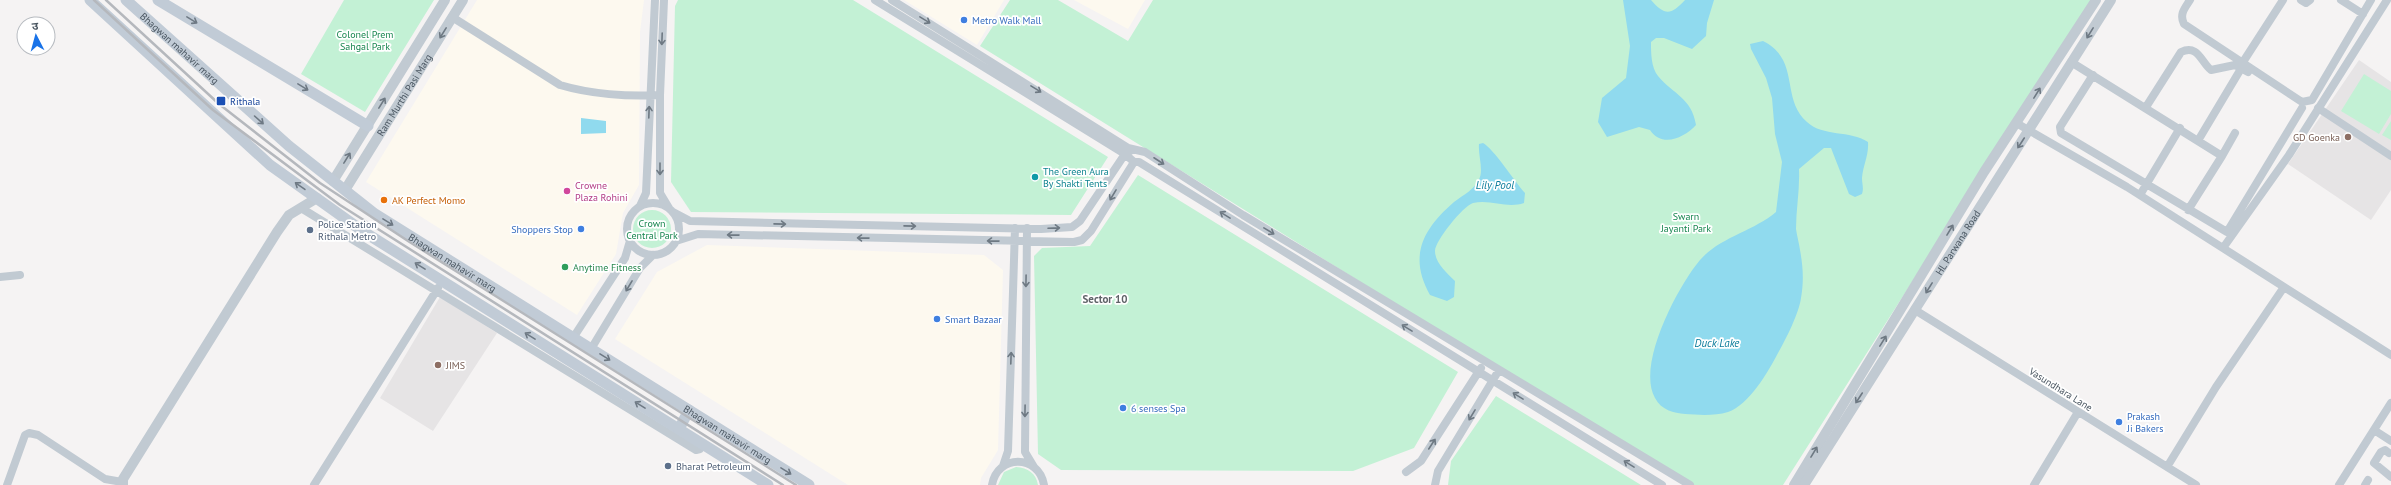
<svg xmlns="http://www.w3.org/2000/svg" width="2391" height="485" font-family="'PT Sans','Noto Sans Devanagari',sans-serif">
	<style>
		.commercial { fill: #fdf9ef }
		.education { fill: #e6e4e5 }
		.green { fill: #c3f1d5 }
		.water { fill: #90daee }
		.lines { fill: none; stroke-linecap: round; stroke-linejoin: round }
		.minor { stroke: #c1cad2; stroke-width: 8 }
		.tertiary { stroke: #c1cad2; stroke-width: 10 }
		.secondary { stroke: #c1cbd6; stroke-width: 11 }
		.rail { stroke: #b5b8bd; stroke-width: 2.5 }
		.oneway { stroke: #6e7984 }
		.oneway2 { stroke: #6e7983 }
		.shop-dot { fill: #3f7fe0; stroke: #fff; stroke-width: 1.5 }
		.transit-dot { fill: #1a4fb4; stroke: #fff; stroke-width: 1.5 }
		.education-dot { fill: #8d6e63; stroke: #fff; stroke-width: 1.5 }
		.culture-dot { fill: #0f9aa8; stroke: #fff; stroke-width: 1.5 }
		.hotel-dot { fill: #d1479c; stroke: #fff; stroke-width: 1.5 }
		.food-dot { fill: #e8710a; stroke: #fff; stroke-width: 1.5 }
		.service-dot { fill: #5c6f8a; stroke: #fff; stroke-width: 1.5 }
		.leisure-dot { fill: #2e9e5b; stroke: #fff; stroke-width: 1.5 }
		.labels { text-anchor: middle; stroke-width: 3.5; stroke-linejoin: round; paint-order: stroke }
		.shop-label { font-size: 10px; fill: #366cbe; stroke: #fff; text-anchor: start }
		.park-label { font-size: 10px; fill: #17864f; stroke: #fff }
		.street-label { font-size: 10px; fill: #4a5661; stroke: #fff }
		.transit-label { font-size: 10px; fill: #164399; stroke: #fff; text-anchor: start }
		.education-label { font-size: 10px; fill: #785e54; stroke: #fff; text-anchor: end }
		.culture-label { font-size: 10px; fill: #0d838f; stroke: #fff; text-anchor: start }
		.hotel-label { font-size: 10px; fill: #b23c85; stroke: #fff; text-anchor: start }
		.food-label { font-size: 10px; fill: #c56008; stroke: #fff; text-anchor: start }
		.service-label { font-size: 10px; fill: #4e5e75; stroke: #fff; text-anchor: start }
		.leisure-label { font-size: 10px; fill: #27864d; stroke: #fff; text-anchor: start }
		.water-label { font-size: 11px; font-style: italic; fill: #0c7c9b; stroke: #fff }
		.neighbourhood-label { font-size: 11px; font-weight: bold; fill: #5f6368; stroke: #fff }
	</style>
	<rect width="100%" height="100%" fill="#f5f3f3"/>
	<path class="commercial" d="M477,0H644L640,32L639,185L623,213L616,254L577,315L366,182Z
		M904,0H1004L977,45Z
		M1074,0H1145L1128,29Z
		M707,245L984,255L1003,270L998,450L981,478L980,485H848L615,339L657,272Z"/>
	<path class="education" d="M2359,60L2391,82V190L2371,220L2288,164Z
		M440,297L497,333L433,431L380,398Z"/>
	<path class="green" d="M344,0H434L365,112L301,74Z
		M678,0H853L1108,157L1071,215L691,212L671,182L675,6Z
		M1010,0H1058L1128,41L1153,0H2091L1783,485H1688L980,46Z
		M2364,74L2391,91V114L2379,134L2341,111Z
		M2391,121V140L2382,135Z
		M1138,175L1458,372L1414,448L1353,471L1061,470L1038,454L1034,256L1042,248L1090,246Z
		M633 229a19 19 0 1 1 38 0a19 19 0 1 1-38 0Z
		M1496,396L1641,485H1448L1451,461Z
		M1016,467C1028,468 1036,473 1038,485H998L1004,472Z"/>
	<path class="water" d="M1623,0H1651C1665,16 1671,15 1685,0H1714L1707,23L1706,36L1692,49L1664,38H1656L1651,42C1651,53 1651,67 1658,76C1673,94 1692,98 1696,125C1684,138 1662,148 1650,130L1639,127L1607,137L1598,122L1602,98L1626,78L1630,46Z
		M1763,41C1801,60 1780,98 1807,122C1823,137 1850,130 1868,142C1869,155 1863,165 1862,178C1862,184 1864,188 1862,194L1855,197L1849,194L1831,148H1824L1799,169C1800,189 1796,209 1796,229C1797,236 1799,243 1800,250C1803,266 1804,281 1801,298C1799,313 1786,339 1778,353C1768,372 1749,405 1728,412C1715,416 1699,415 1685,414C1674,413 1661,410 1655,398C1636,365 1678,286 1700,260C1720,237 1754,231 1776,212L1782,162L1775,134L1772,98L1766,78L1751,49L1750,44Z
		M581,118L606,121V133L581,134Z
		M1483,143C1493,148 1515,182 1525,193L1524,203C1507,209 1491,199 1473,203C1463,206 1435,241 1435,251C1435,263 1447,273 1455,281L1454,297L1447,301L1430,295C1408,256 1423,229 1454,202C1463,195 1476,189 1480,177C1483,168 1478,154 1479,144Z"/>
	<g class="lines">
		<path class="minor" d="M664,0L660,95V193L669,208
			M875,0L1125,154L1134,162H1139L1662,485
			M892,0L1128,148L1145,152L1243,215L1690,485
			M2190,0C2185,8 2179,14 2184,24L2302,102L2312,100L2371,0
			M2301,0L2306,3L2310,0
			M2341,0L2363,14
			M452,17L560,85C590,94 628,97 660,95
			M2071,62L2222,156L2188,210
			M2243,62L2283,0
			M2093,75L2060,127L2061,133L2227,232L2302,108
			M2146,107L2181,52C2198,44 2201,62 2211,70L2235,65L2248,72
			M2318,108L2391,156
			M2018,124L2127,187L2391,355
			M2199,139L2242,67
			M2222,156L2235,133
			M2140,195L2180,128
			M627 229a26 26 0 1 1 52 0a26 26 0 1 1-52 0Z
			M640,206L646,193L655,0
			M301,208L696,450L700,449L703,444
			M673,212L690,221L1041,229L1072,227L1080,221L1125,154L1129,152
			M1027,228L1025,452L1034,467
			M676,241L698,234L1074,242L1082,240L1091,231L1134,162
			M2223,248L2289,155L2387,0
			M0,277L20,275
			M1915,310L2196,485
			M573,338L625,258L630,241
			M591,349L640,268L653,255
			M2374,430L2391,441
			M2389,453L2385,450L2381,452L2374,463L2391,477
			M1003,466L1008,451L1015,228
			M2167,467L2216,387L2284,287
			M1406,472L1421,461L1481,368
			M7,485L25,435L29,433L38,435L105,479L122,482
			M314,485L438,288
			M992,485C997,454 1039,454 1044,485
			M1435,485L1438,471L1499,370
			M2034,485L2078,412
			M2339,485L2391,403
			M2365,485L2368,480"/>
		<g class="tertiary">
			<path d="M333,181L445,0"/>
			<path id="s1" d="M345,190L463,0"/>
			<path d="M123,485V479L277,232L289,215L317,198"/>
			<path d="M1794,485L1984,172L2096,0"/>
			<path id="s2" d="M1804,485L2111,0"/>
		</g>
		<g class="secondary">
			<path d="M90,0L270,165L364,232L768,485"/>
			<path id="s3" d="M126,0L289,146L375,214L809,485"/>
			<path d="M158,0L368,126"/>
			<path d="M679,429L689,410"/>
		</g>
		<path class="rail" d="M94,0L213,110L340,205L783,485
			M106,0L219,104L320,183L408,241L796,485"/>
	</g>
	<defs><path id="oneway-shaft" d="M-6 0H5M1.5-3L5.5 0L1.5 3" fill="none" stroke-width="1.6" stroke-linecap="round" stroke-linejoin="round"/></defs>
	<g class="oneway">
		<use href="#oneway-shaft" transform="translate(192 20) rotate(31)"/>
		<use href="#oneway-shaft" transform="translate(303 87) rotate(31)"/>
		<use href="#oneway-shaft" transform="translate(259 120) rotate(42)"/>
		<use href="#oneway-shaft" transform="translate(300 186) rotate(-145)"/>
		<use href="#oneway-shaft" transform="translate(388 222) rotate(32)"/>
		<use href="#oneway-shaft" transform="translate(420 266) rotate(-148)"/>
		<use href="#oneway-shaft" transform="translate(530 336) rotate(-148)"/>
		<use href="#oneway-shaft" transform="translate(605 357) rotate(32)"/>
		<use href="#oneway-shaft" transform="translate(640 405) rotate(-148)"/>
		<use href="#oneway-shaft" transform="translate(786 471) rotate(32)"/>
	</g>
	<g class="oneway2">
		<use href="#oneway-shaft" transform="translate(925 20) rotate(31)"/>
		<use href="#oneway-shaft" transform="translate(443 33) rotate(122)"/>
		<use href="#oneway-shaft" transform="translate(2090 33) rotate(122)"/>
		<use href="#oneway-shaft" transform="translate(662 39) rotate(92)"/>
		<use href="#oneway-shaft" transform="translate(1036 89) rotate(32)"/>
		<use href="#oneway-shaft" transform="translate(2037 93) rotate(-58)"/>
		<use href="#oneway-shaft" transform="translate(382 103) rotate(-58)"/>
		<use href="#oneway-shaft" transform="translate(649 112) rotate(-88)"/>
		<use href="#oneway-shaft" transform="translate(2021 143) rotate(123)"/>
		<use href="#oneway-shaft" transform="translate(347 158) rotate(-58)"/>
		<use href="#oneway-shaft" transform="translate(1159 161) rotate(33)"/>
		<use href="#oneway-shaft" transform="translate(660 169) rotate(90)"/>
		<use href="#oneway-shaft" transform="translate(1113 195) rotate(121)"/>
		<use href="#oneway-shaft" transform="translate(1225 215) rotate(-148)"/>
		<use href="#oneway-shaft" transform="translate(780 224) rotate(1)"/>
		<use href="#oneway-shaft" transform="translate(910 226) rotate(1)"/>
		<use href="#oneway-shaft" transform="translate(1054 228) rotate(-2)"/>
		<use href="#oneway-shaft" transform="translate(1950 230) rotate(-59)"/>
		<use href="#oneway-shaft" transform="translate(1269 231) rotate(31)"/>
		<use href="#oneway-shaft" transform="translate(733 235) rotate(-179)"/>
		<use href="#oneway-shaft" transform="translate(863 238) rotate(-179)"/>
		<use href="#oneway-shaft" transform="translate(993 241) rotate(-179)"/>
		<use href="#oneway-shaft" transform="translate(1026 281) rotate(91)"/>
		<use href="#oneway-shaft" transform="translate(629 286) rotate(121)"/>
		<use href="#oneway-shaft" transform="translate(1929 288) rotate(122)"/>
		<use href="#oneway-shaft" transform="translate(1407 328) rotate(-148)"/>
		<use href="#oneway-shaft" transform="translate(1883 341) rotate(-58)"/>
		<use href="#oneway-shaft" transform="translate(1011 358) rotate(-88)"/>
		<use href="#oneway-shaft" transform="translate(1518 396) rotate(-148)"/>
		<use href="#oneway-shaft" transform="translate(1859 398) rotate(123)"/>
		<use href="#oneway-shaft" transform="translate(1025 411) rotate(91)"/>
		<use href="#oneway-shaft" transform="translate(1472 415) rotate(121)"/>
		<use href="#oneway-shaft" transform="translate(1432 444) rotate(-57)"/>
		<use href="#oneway-shaft" transform="translate(1814 452) rotate(-59)"/>
		<use href="#oneway-shaft" transform="translate(1629 464) rotate(-148)"/>
	</g>
	<g class="shop-dot">
		<circle cx="964" cy="20" r="4"/>
		<circle cx="581" cy="229" r="4"/>
		<circle cx="937" cy="319" r="4"/>
		<circle cx="1123" cy="408" r="4"/>
		<circle cx="2119" cy="422" r="4"/>
	</g>
	<rect class="transit-dot" x="216" y="96" width="10" height="10" rx="2"/>
	<g class="education-dot">
		<circle cx="2348" cy="137" r="4"/>
		<circle cx="438" cy="365" r="4"/>
	</g>
	<circle class="culture-dot" cx="1035" cy="177" r="4"/>
	<circle class="hotel-dot" cx="567" cy="191" r="4"/>
	<circle class="food-dot" cx="384" cy="200" r="4"/>
	<g class="service-dot">
		<circle cx="310" cy="230" r="4"/>
		<circle cx="668" cy="466" r="4"/>
	</g>
	<circle class="leisure-dot" cx="565" cy="267" r="4"/>
	<g class="labels">
		<g class="shop-label">
			<text x="972" y="24">Metro Walk Mall</text>
			<text x="573" y="233" text-anchor="end">Shoppers Stop</text>
			<text x="945" y="323">Smart Bazaar</text>
			<text x="1131" y="412">6 senses Spa</text>
			<text x="2127" y="420">Prakash<tspan x="2127" dy="12">Ji Bakers</tspan></text>
		</g>
		<g class="park-label">
			<text x="365" y="38">Colonel Prem<tspan x="365" dy="12">Sahgal Park</tspan></text>
			<text x="1686" y="220">Swarn<tspan x="1686" dy="12">Jayanti Park</tspan></text>
			<text x="652" y="227">Crown<tspan x="652" dy="12">Central Park</tspan></text>
		</g>
		<g class="street-label">
			<text dy="4" stroke="none"><textPath href="#s3" startOffset="72">Bhagwan mahavir marg</textPath></text>
			<text dy="4" stroke="none"><textPath href="#s1" startOffset="112">Ram Murthi Pasi Marg</textPath></text>
			<text dy="4" stroke="none"><textPath href="#s2" startOffset="287">HL Parwana Road</textPath></text>
			<text dy="4" stroke="none"><textPath href="#s3" startOffset="420">Bhagwan mahavir marg</textPath></text>
			<text transform="translate(2061 389) rotate(32)" y="4">Vasundhara Lane</text>
			<text dy="4" stroke="none"><textPath href="#s3" startOffset="744">Bhagwan mahavir marg</textPath></text>
		</g>
		<g class="transit-label">
			<text x="230" y="105">Rithala</text>
		</g>
		<g class="education-label">
			<text x="2340" y="141">GD Goenka</text>
			<text x="446" y="369" text-anchor="start">JIMS</text>
		</g>
		<g class="culture-label">
			<text x="1043" y="175">The Green Aura<tspan x="1043" dy="12">By Shakti Tents</tspan></text>
		</g>
		<g class="hotel-label">
			<text x="575" y="189">Crowne<tspan x="575" dy="12">Plaza Rohini</tspan></text>
		</g>
		<g class="food-label">
			<text x="392" y="204">AK Perfect Momo</text>
		</g>
		<g class="service-label">
			<text x="318" y="228">Police Station<tspan x="318" dy="12">Rithala Metro</tspan></text>
			<text x="676" y="470">Bharat Petroleum</text>
		</g>
		<g class="leisure-label">
			<text x="573" y="271">Anytime Fitness</text>
		</g>
		<g class="water-label">
			<text x="1495" y="189">Lily Pool</text>
			<text x="1717" y="347">Duck Lake</text>
		</g>
		<g class="neighbourhood-label">
			<text x="1105" y="303">Sector 10</text>
		</g>
	</g>
	<g transform="translate(36 36) rotate(354)"><circle r="19" fill="#ffffff" stroke="#b7bbc0"/>
	<path d="M0-3L7 15L0 10L-7 15Z" fill="#1a73e8"/>
	<text y="-6" font-size="11" font-weight="bold" text-anchor="middle" fill="#4a5661">उ</text>
	</g>
</svg>
